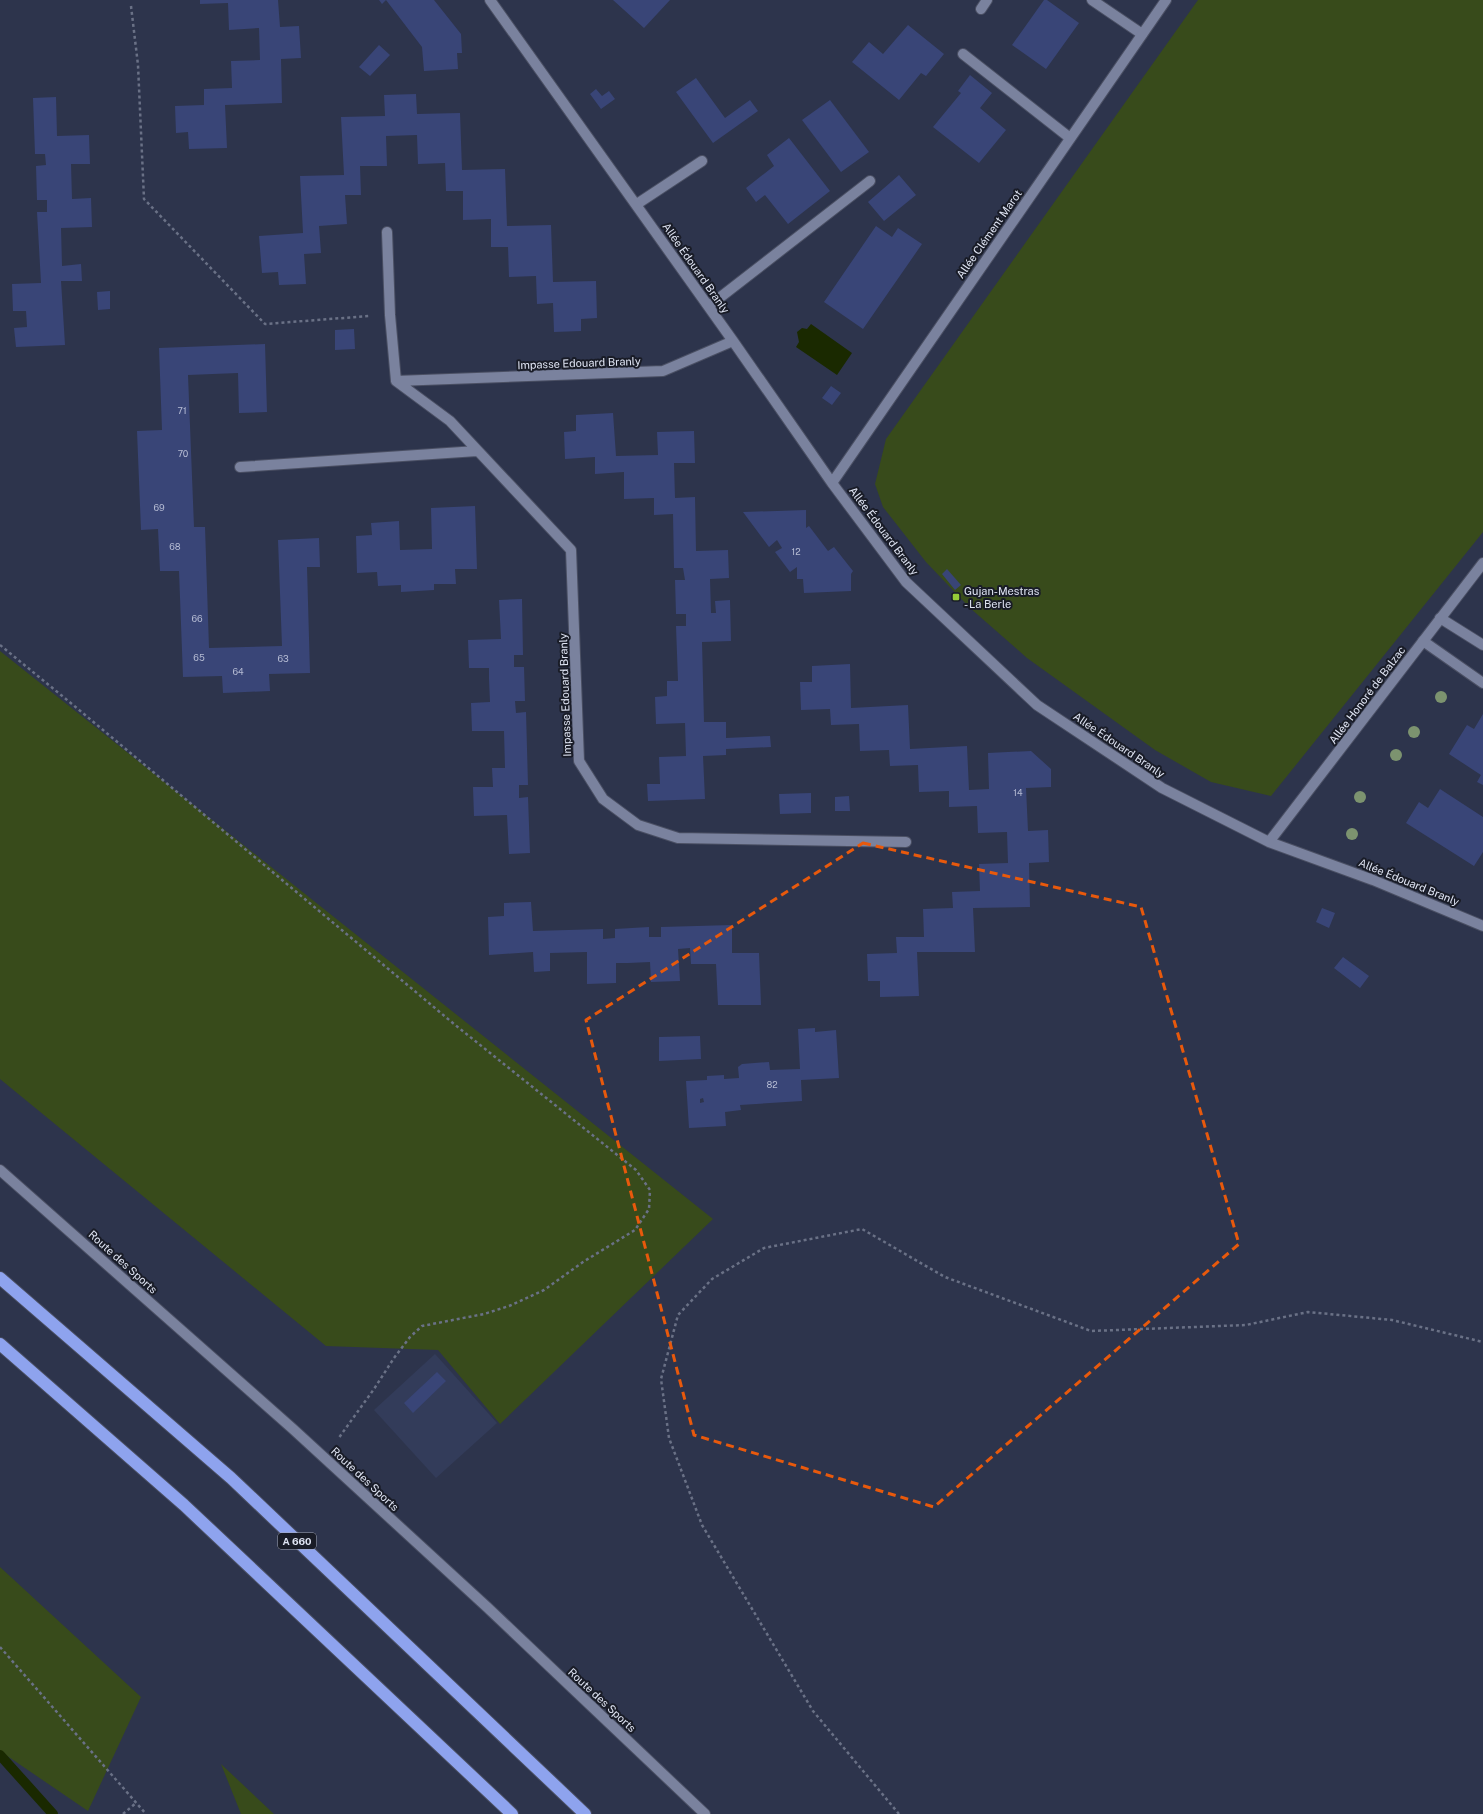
<svg xmlns="http://www.w3.org/2000/svg" width="1483" height="1814" font-family="'Public Sans',sans-serif">
	<style>
		.built { fill: #333c5a }
		.green { fill: #384b1b }
		.water { fill: #1a2900 }
		.lines { fill: none; stroke-linecap: round; stroke-linejoin: round }
		.stream { stroke: #1a2900; stroke-width: 10 }
		.building { fill: #394577; fill-rule: evenodd }
		.service-casing { stroke: #4a4f63; stroke-width: 12 }
		.minor-casing { stroke: #4a4f63; stroke-width: 12 }
		.motorway-casing { stroke: #4a4f63; stroke-width: 14 }
		.path { stroke: #6a7186; stroke-width: 2.5; stroke-dasharray: 3 3; stroke-linecap: butt }
		.service { stroke: #7a829e; stroke-width: 10 }
		.minor { stroke: #7a829e; stroke-width: 10 }
		.motorway { stroke: #8ea3ee; stroke-width: 12 }
		.tree { fill: #7c936f }
		.marked { fill: none; stroke: #e8590c; stroke-width: 3; stroke-dasharray: 8 5; stroke-linejoin: round }
		.poi-dot { fill: #97cc38; stroke: #191c27; stroke-width: 1.5 }
		.labels { text-anchor: middle; stroke-width: 4; stroke-linejoin: round; paint-order: stroke }
		.number-label { font-size: 9px; fill: #b6bcd4 }
		.shield { fill: #191c27; stroke: #a4a8b6; stroke-width: 1 }
		.shield-label { font-size: 10px; font-weight: bold; fill: #dfe4f3 }
		.street-label { font-size: 11px; fill: #dfe4f3; stroke: #191c27 }
		.poi-label { font-size: 11px; fill: #dfe4f3; stroke: #191c27; text-anchor: start }
	</style>
	<rect width="100%" height="100%" fill="#2d344c"/>
	<path class="built" d="M435,1354L497,1423L436,1478L374,1410Z"/>
	<path class="green" d="M1198,0H1483V532L1271,796L1211,782L1155,750L1027,658L970,608L926,562L883,507L875,484L886,439Z
		M0,651L713,1219L500,1424L438,1350L326,1346L0,1079Z
		M0,1567L141,1697L88,1811L0,1751Z
		M221,1764L274,1814H241Z"/>
	<path class="water" d="M811,324L852,353L837,375L796,347L799,342L797,332L802,328L807,329Z"/>
	<g class="lines">
		<path class="stream" d="M0,1755L53,1814"/>
	</g>
	<path class="building" d="M200,0H278L280,27L299,26L301,58L281,59L282,103L225,105L227,148L189,149L188,132L176,133L175,106L204,105V89L232,88L231,61L260,60L259,28L229,30L228,3L200,4Z
		M379,0H434L461,34L462,53H457L458,69L424,71L422,47L386,0L382,4Z
		M613,0H670L644,28Z
		M1044,0H1047L1079,23L1046,69L1012,45Z
		M908,25L944,54L926,76L921,73L899,100L852,62L869,42L883,54Z
		M379,45L390,55L370,76L359,67Z
		M970,75L992,93L980,108L1006,130L979,163L933,127L961,93L958,91Z
		M696,78L725,118L750,100L758,111L713,143L676,92Z
		M596,89L602,96L609,91L615,99L601,109L590,94Z
		M416,94L417,114L460,113L462,170L505,169L507,226L551,225L553,282L596,281L597,318L581,319V331L554,332L553,303L537,304L536,276L509,277L508,247H491V219L463,220V191H446L445,163L418,164L417,135L386,136L387,166H360L361,195H345L347,224L319,226L321,253L304,254L306,284L279,285L278,272L262,273L259,236L303,233L300,176L344,175L341,117L385,116L384,95Z
		M56,97L57,136L89,135L90,164H71L72,199L91,198L92,227L61,228L62,266L81,264L82,281H61L65,345L16,347L14,328L27,327L26,311H13L12,284L41,283L37,212H47V200H37L36,166L46,165L45,154H35L33,98Z
		M830,100L869,152L841,172L802,120Z
		M789,138L830,191L788,224L765,195L756,202L746,188L774,166L767,155Z
		M899,175L916,195L884,221L868,202Z
		M876,226L892,237L898,228L922,244L863,329L824,302Z
		M110,291V309L98,310L97,292Z
		M354,329L355,349L335,350V330Z
		M265,344L267,412L239,413L238,373L188,375L194,527H205L209,648L282,646L278,540L319,538L320,567H307L310,673L269,674L270,691L223,693L222,676L183,677L179,571H160L158,529L141,530L137,431L162,430L159,348Z
		M831,386L841,393L832,405L822,398Z
		M613,413L616,456L658,455L657,432L694,431L695,463H674L675,498L695,497L696,551L728,550L729,578L710,579L711,613H716L715,601L730,600L731,641L702,642L704,722H726V738L770,736L771,747L726,749V755L703,756L705,799L648,801L647,784H660L659,757L686,756L685,723L656,724L655,697L667,696V681H678L676,626H686V614H676L675,580H685L683,568H674L673,514L654,515V498L624,499V472L595,474V457L565,459L564,432L576,431V415Z
		M475,506L477,569H455L456,584H434V590L401,592V585L378,586L377,572L357,573L356,536L372,535L371,523L399,521L400,550L432,549L431,508Z
		M806,510V528L809,526L828,551L834,547L853,571L851,574V591L804,593L803,579H797V567L790,572L775,552L782,548L777,540L769,547L743,512Z
		M947,569L961,585L955,590L942,574Z
		M522,599L523,655H514V667H524L525,701H515L516,713L526,712L528,785H519V798L528,797L530,853L509,854L507,815L474,816L473,787H493L492,768H505L504,731H472L471,703L490,702L489,679V668H469L468,640L501,639L499,600Z
		M850,664L851,708L908,705L910,749L967,746L969,790L989,789L988,753L1031,751L1051,769V787L1026,788L1028,831L1048,830L1049,862L1029,863L1030,907L973,908L975,952H917L919,996L880,997V981H868L867,954L897,953L896,937H924L923,909L953,908L952,892L980,891L979,864L1008,863L1007,832L978,833L977,806L949,807V791L919,792L918,765L890,766L889,750L860,751L859,724L831,725L830,709L801,710L800,682H812V666Z
		M1483,714V785L1477,782L1481,775L1449,754L1467,725L1474,729Z
		M1440,789L1483,817V852L1474,866L1406,823L1419,802L1428,808Z
		M811,793V813L780,814L779,794Z
		M849,796L850,811H835V797Z
		M531,902L533,931L603,929V939L615,938V929L649,927V937H661V927L732,925V953H759L761,1005H718L716,964H691L690,948L678,949L680,981L651,982L650,962L628,963H616V983L587,984V952L550,953V971L534,972L533,952L489,955L488,917L504,916V903Z
		M1322,908L1335,913L1329,928L1316,922Z
		M1343,957L1369,976L1360,988L1334,968Z
		M815,1028V1032L836,1030L839,1078L801,1080L802,1101L740,1105L741,1110L725,1112L726,1126L689,1128L686,1081L707,1080V1076L724,1075V1079L739,1078L738,1067L742,1064L769,1062L770,1070L800,1069L798,1029ZM703,1098L704,1102L700,1103V1099Z
		M700,1036L701,1059L659,1061V1037Z
		M437,1372L446,1381L413,1413L404,1403Z"/>
	<g class="lines">
		<g class="service-casing">
			<path id="service" d="M1092,0L1142,34
				M981,9L987,0
				M963,54L1070,138
				M637,204L702,161
				M709,306L870,181
				M1440,618L1483,645
				M1423,641L1483,683"/>
		</g>
		<g class="minor-casing">
			<path id="minor" d="M490,0L733,341L832,483L906,582L1037,705L1162,788L1269,842L1373,880L1483,926
				M387,232L390,315L396,381L663,371L733,341
				M396,381L450,421L571,550L579,761L603,799L638,825L678,838L906,842
				M240,467L477,451
				M832,483L1166,0
				M1269,842L1483,563
				M0,1170L293,1429L488,1608L705,1814"/>
		</g>
		<g class="motorway-casing">
			<path id="motorway" d="M0,1278L231,1478L585,1814
				M0,1344L184,1505L512,1814"/>
		</g>
		<path class="path" d="M131,6L138,65L144,199L265,324L369,316
			M0,645L72,704L454,1024L636,1170L650,1190L649,1209L635,1230L583,1262L544,1290L509,1306L484,1314L422,1326L410,1337L394,1358L374,1389L338,1439
			M0,1647L146,1814
			M123,1814L136,1803
			M899,1814L813,1711L702,1525L669,1438L661,1379L678,1315L712,1279L764,1248L862,1229L945,1277L1091,1331L1246,1325L1308,1312L1392,1320L1483,1342"/>
		<use href="#service" class="service"/>
		<use href="#minor" class="minor"/>
		<use href="#motorway" class="motorway"/>
	</g>
	<g class="tree">
		<circle cx="1441" cy="697" r="6"/>
		<circle cx="1414" cy="732" r="6"/>
		<circle cx="1396" cy="755" r="6"/>
		<circle cx="1360" cy="797" r="6"/>
		<circle cx="1352" cy="834" r="6"/>
	</g>
	<path class="marked" d="M863,843L1141,907L1239,1244L934,1507L694,1435L586,1020Z"/>
	<rect class="poi-dot" x="952" y="593" width="8" height="8" rx="2"/>
	<g class="labels">
		<g class="number-label">
			<text x="182" y="414">71</text>
			<text x="183" y="457">70</text>
			<text x="159" y="511">69</text>
			<text x="175" y="550">68</text>
			<text x="796" y="555">12</text>
			<text x="197" y="622">66</text>
			<text x="199" y="661">65</text>
			<text x="283" y="662">63</text>
			<text x="238" y="675">64</text>
			<text x="1018" y="796">14</text>
			<text x="772" y="1088">82</text>
		</g>
		<rect class="shield" x="278" y="1533" width="38" height="16" rx="3"/>
		<g class="shield-label">
			<text x="297" y="1545">A 660</text>
		</g>
		<g class="street-label">
			<text transform="translate(989 234) rotate(-55)" y="4">Allée Clément Marot</text>
			<text transform="translate(696 268) rotate(55)" y="4">Allée Édouard Branly</text>
			<text transform="translate(579 363) rotate(-2)" y="4">Impasse Edouard Branly</text>
			<text transform="translate(884 531) rotate(53)" y="4">Allée Édouard Branly</text>
			<text transform="translate(565 695) rotate(-92)" y="4">Impasse Edouard Branly</text>
			<text transform="translate(1367 695) rotate(-53)" y="4">Allée Honoré de Balzac</text>
			<text transform="translate(1119 745) rotate(34)" y="4">Allée Édouard Branly</text>
			<text transform="translate(1409 882) rotate(22)" y="4">Allée Édouard Branly</text>
			<text transform="translate(123 1262) rotate(42)" y="4">Route des Sports</text>
			<text transform="translate(365 1479) rotate(43)" y="4">Route des Sports</text>
			<text transform="translate(602 1700) rotate(43)" y="4">Route des Sports</text>
		</g>
		<g class="poi-label">
			<text x="964" y="595">Gujan-Mestras<tspan x="964" dy="13">- La Berle</tspan></text>
		</g>
	</g>
</svg>
